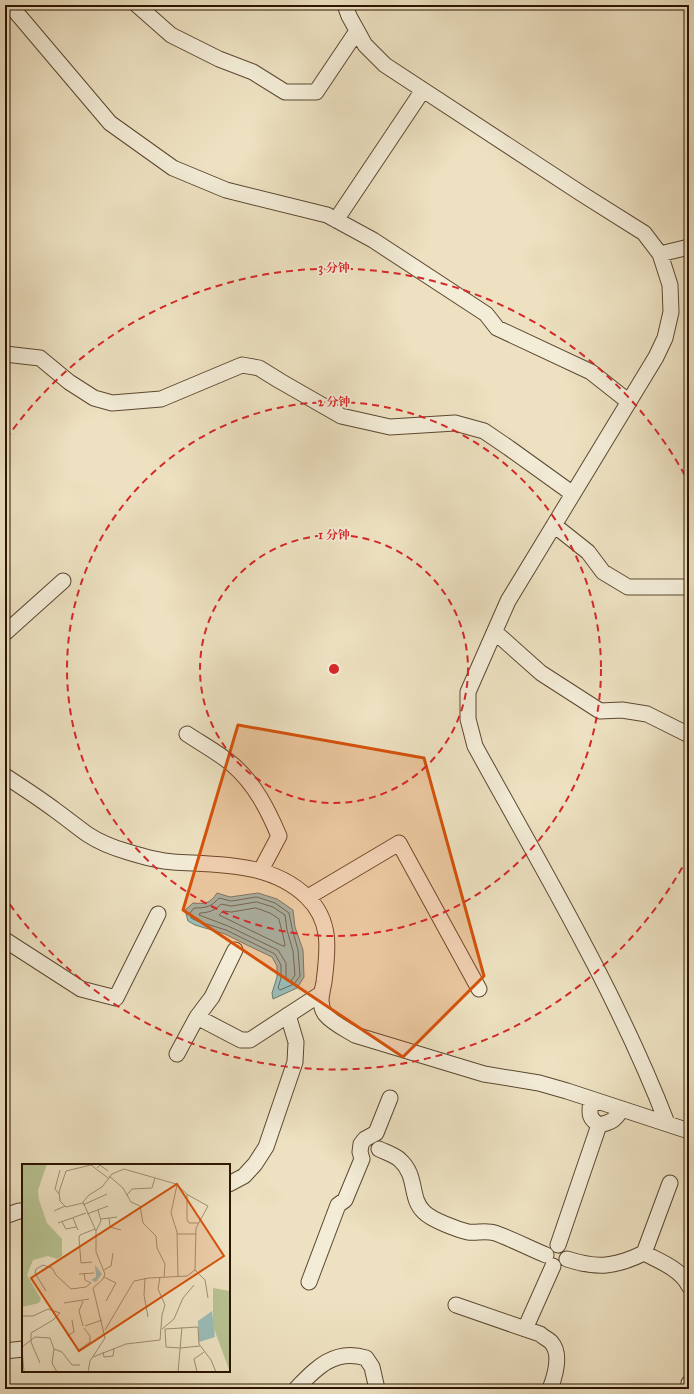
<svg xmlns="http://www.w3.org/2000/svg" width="694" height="1394" font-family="'IM FELL Great Primer','Noto Serif SC',serif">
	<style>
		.water { fill: #9abcb7; stroke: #6e796e }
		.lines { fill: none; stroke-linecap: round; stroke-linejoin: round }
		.shore { stroke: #63685c; stroke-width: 1 }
		.minor-casing { stroke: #5c4831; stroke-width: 17 }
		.minor { stroke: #f3ecd7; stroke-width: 15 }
		.marked { fill: #d5520b; fill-opacity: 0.2; stroke: #d5520b; stroke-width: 3; stroke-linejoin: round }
		.ring { fill: none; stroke: #d62828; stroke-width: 2; stroke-dasharray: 7 5 }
		.inset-road { fill: none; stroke: #a08f74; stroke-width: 1 }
		.view { fill: #d5520b; fill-opacity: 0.15; stroke: #d5520b; stroke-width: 2 }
		.inset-edge { fill: none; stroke: #2c1501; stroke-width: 2 }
		.centre { fill: #d62828; stroke: #f3ecd7; stroke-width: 2 }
		.ring-label { font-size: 12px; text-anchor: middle; font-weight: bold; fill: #d62828; stroke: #f3ecd7; stroke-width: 3.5; stroke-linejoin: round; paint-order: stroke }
	</style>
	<rect width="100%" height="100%" fill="#ede1c1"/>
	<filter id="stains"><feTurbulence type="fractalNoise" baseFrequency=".005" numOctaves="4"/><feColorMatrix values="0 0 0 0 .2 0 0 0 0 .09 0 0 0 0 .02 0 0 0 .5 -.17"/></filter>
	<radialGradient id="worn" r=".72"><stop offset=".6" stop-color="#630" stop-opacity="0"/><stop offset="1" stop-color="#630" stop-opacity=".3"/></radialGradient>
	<path class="water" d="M217,893L230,897L258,893L277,899L293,910L295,927L303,950L304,977L297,988L273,999L272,993L277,977V966L272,957L247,945L225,934L195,925L188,921L185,910L193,903C205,904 210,904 217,893Z"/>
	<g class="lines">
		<path class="shore" d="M257,897L275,903L289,913L292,928L298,950L300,976L294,984L280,990L278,988L281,978V965L275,954L226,930L197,921L191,918L190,913L194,908C206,908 211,907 219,898L231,901Z
			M257,902L273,907L285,915L287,930L293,951L295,975L291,981L286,980V963L278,950L228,926L199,915L200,913C208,913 216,910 221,904L231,906Z
			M256,908L270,913L279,919C280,925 285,941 285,946H283L219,915L223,911L231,912Z"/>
		<g class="minor-casing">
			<path id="minor" d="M10,5L110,123L173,168L226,190L327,215L373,240L486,314L497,328L591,372L629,402
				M137,5L171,35L219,59L253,72L285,92H316L357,31
				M345,5L349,16L365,45L385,65L582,194L644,233L660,254L670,285L671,312L665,338L656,357L508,601L468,692V719L475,746C543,870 616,991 667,1123
				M336,220L423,90
				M660,254L689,247
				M5,354L40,358L69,382L94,398L112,403L161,399L242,365L259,368L280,381L341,416L390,427L455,423L484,431L509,448L573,494
				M554,525L588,552L603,572L628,587H689
				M495,632L541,673L600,711L622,710L647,714L689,735
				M5,633L63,581
				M187,734C202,744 219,753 233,765C255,784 268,810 279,836L261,870
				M5,776C22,787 39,798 55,810C66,818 76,826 87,834C99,842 114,848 128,852C141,856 159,861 173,862C219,865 271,862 307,897C332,921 328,950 324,982C322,993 318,1003 325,1014C332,1023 345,1029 355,1035L484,1074L539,1083L567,1091L689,1131
				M308,897L399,843L479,989
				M5,940L81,989L116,998L158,914
				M197,1017L241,1040H250L322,993
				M177,1054L197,1017L212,997L235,950
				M599,1125C612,1122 615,1120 622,1109
				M379,1149C385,1152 395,1155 400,1160C418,1176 409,1198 424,1212C432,1220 456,1229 468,1232C477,1233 486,1230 495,1233C512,1239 529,1248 546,1255
				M229,1184L244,1176L255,1164L266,1147L295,1062L296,1042L288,1015
				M5,1216L19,1211H23
				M558,1245L599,1125C587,1117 590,1112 591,1099
				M644,1253C659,1261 681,1269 689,1286
				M567,1259C598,1269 615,1267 644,1253L670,1183
				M309,1282L338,1205L345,1200L362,1159L360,1152L361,1144L365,1139L376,1133L390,1098
				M456,1305L540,1334C543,1337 548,1339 551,1342C562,1354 555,1376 550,1389
				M525,1329L553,1266
				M5,1351L23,1349
				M296,1389C316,1368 335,1348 366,1358L372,1367L377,1389
				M689,1389V1383"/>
		</g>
		<use href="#minor" class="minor"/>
	</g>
	<path class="marked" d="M238,725L424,758L484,976L403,1057L183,910Z"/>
	<g class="ring">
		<circle cx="334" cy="669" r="134"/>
		<circle cx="334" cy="669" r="267"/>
		<path d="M688 857A401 401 0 0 1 6 899M6 439A401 401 0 0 1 688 481"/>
	</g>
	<g transform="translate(22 1164)">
		<rect width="208" height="208" fill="#ede1c1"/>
		<path d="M0,0H25L16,26L17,36L25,59L40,75V92L35,95L26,92L11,96L5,111L19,135L17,139L0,143ZM191,124L208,127V208L191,162Z" fill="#b8c393"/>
		<path d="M73,101L80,110L74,118L69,116L74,113ZM190,147L193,173L177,178L176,157Z" fill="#9abcb7"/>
		<path class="inset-road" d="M75,4L78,1L86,7M87,12L101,24L105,31M133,14L130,24L110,25L105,31L109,38L118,42L121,59L134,72L135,84L143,100L142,113M155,21L149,49L155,68L156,113M37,30L33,25L38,6M165,30V56L167,59H176M61,39L44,43L38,37L37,28L44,7L69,1L86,14M61,41L85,30M32,47L43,42M65,50L86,42M51,54L56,66M87,54L88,63L99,66M79,55L95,53M40,58L44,65L54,63M36,59L64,49M74,67L79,57L76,46M155,70H174M70,98L59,99L57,74L58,71L73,65M82,106L89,102L91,89M173,106L183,116L186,134M62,109L63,116L69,119M57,110L72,109M82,113L94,119L84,137M123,114L122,131L126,153M24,127L13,109L14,105L21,101L30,104L34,111L49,125L64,123L69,119M61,137L57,147L61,162M42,139L67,135M0,152H11L26,145L38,149L31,156L9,169V178L18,199M63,162L80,156M140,165L152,155L161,134L172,121M45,172L52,168L50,156M178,182L158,184L144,183L143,165L176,163L177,180L189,196L194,208M0,183L13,173L28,174L32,185L30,199L35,208M0,185L2,208M32,185L40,188L50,201H58M57,186L68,178V172L62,164M81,188L82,193L91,192L92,185M71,193L104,180L138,176L140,151L143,141L136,125L138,113M66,208L68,197L83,174L71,124L81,115L83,110L74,88V67L61,38L67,31L80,23L90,10L102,5L154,20L166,31L186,42L174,64L173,106L165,112L127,114L112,117L83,166M156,208L160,163M175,208L172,195L182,188"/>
		<path class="view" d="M155,20L202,92L57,187L9,114Z"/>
		<rect width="208" height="208" class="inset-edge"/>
	</g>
	<circle cx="334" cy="669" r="6" class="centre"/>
	<g class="ring-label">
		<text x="334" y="272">3 分钟</text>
		<text x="334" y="406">2 分钟</text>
		<text x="334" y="539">1 分钟</text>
	</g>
	<rect width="694" height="1394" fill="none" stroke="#ede1c1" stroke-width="20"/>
	<rect x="6" y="6" width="682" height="1382" fill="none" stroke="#2c1501" stroke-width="2"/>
	<rect x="10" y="10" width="674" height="1374" fill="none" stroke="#2c1501"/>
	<rect width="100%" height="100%" filter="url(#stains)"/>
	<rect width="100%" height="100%" fill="url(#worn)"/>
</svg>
